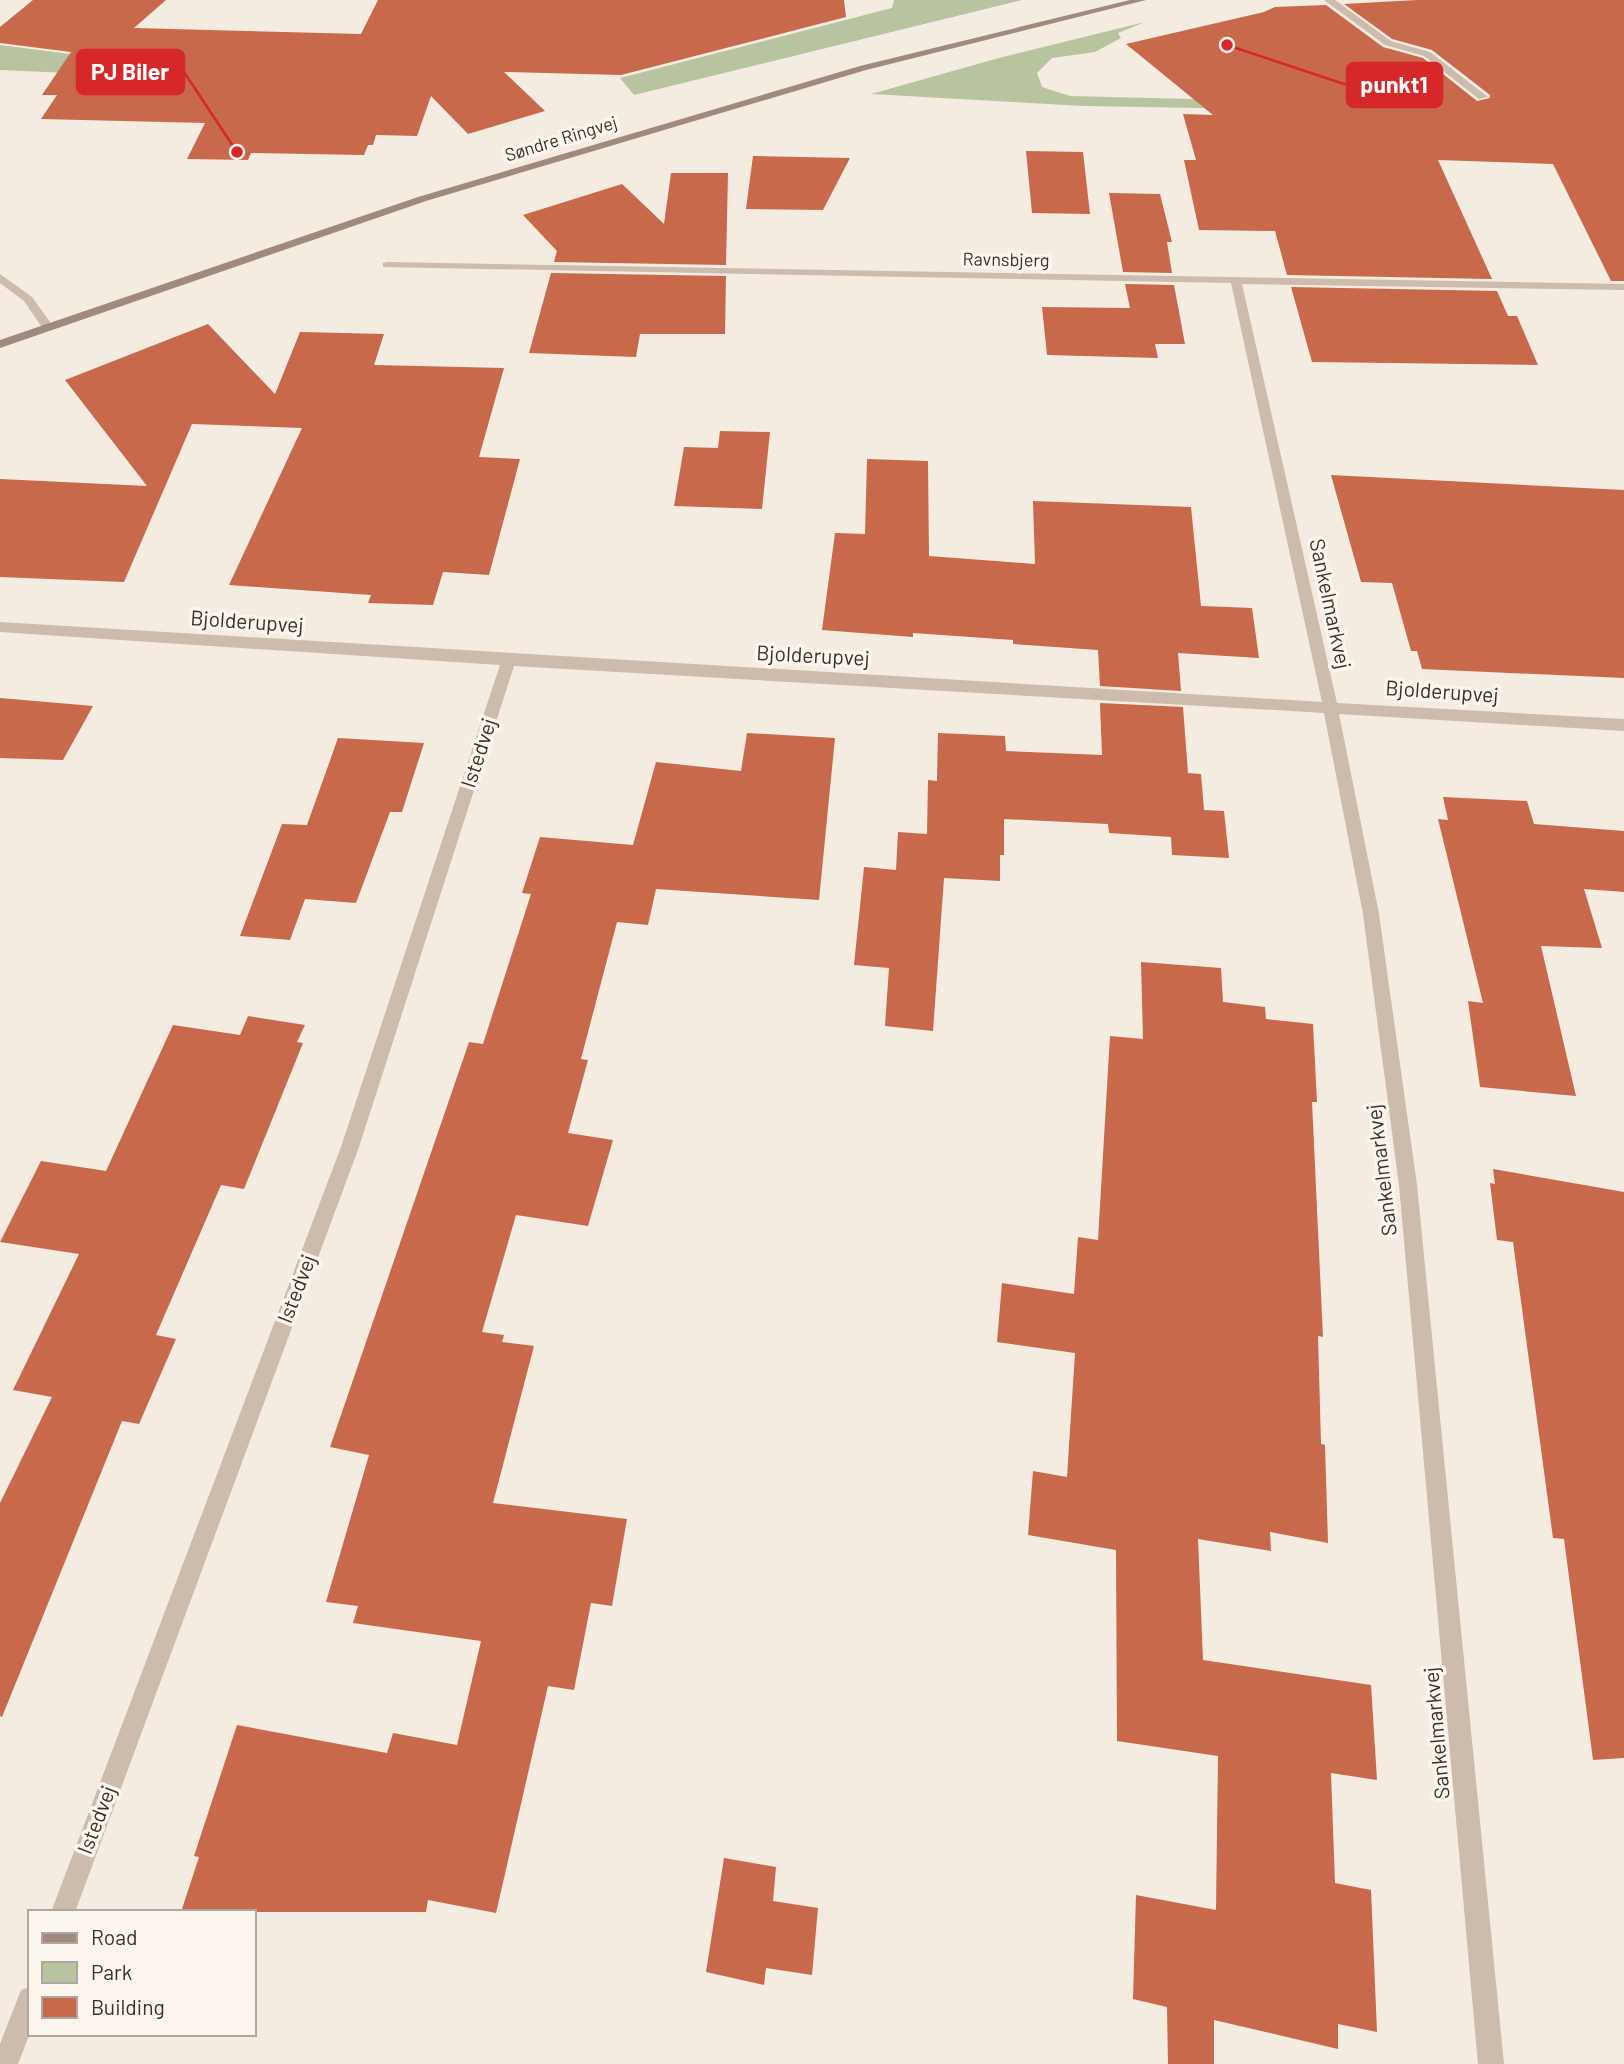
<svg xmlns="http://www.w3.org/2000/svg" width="1624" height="2064" font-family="Barlow,sans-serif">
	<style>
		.green { fill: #b8c4a0 }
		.building { fill: #c8694b }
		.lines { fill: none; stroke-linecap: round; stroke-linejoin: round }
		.service { fill: #cdbbac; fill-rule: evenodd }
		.minor { fill: #cdbbac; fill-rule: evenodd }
		.secondary { fill: #a18a7d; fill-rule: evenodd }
		.labels { text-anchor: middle; stroke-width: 7; stroke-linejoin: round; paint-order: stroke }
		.far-street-label { font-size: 18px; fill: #3b302b; stroke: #fbf5ee }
		.street-label { font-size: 21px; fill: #3b302b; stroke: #fbf5ee }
		.leader { fill: none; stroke: #d62828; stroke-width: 2.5 }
		.callout-dot { fill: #d62828; stroke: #fbf5ee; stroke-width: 2.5 }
		.callout { fill: #d62828; stroke: #d62828; stroke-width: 2.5 }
		.callout-label { font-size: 23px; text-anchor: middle; font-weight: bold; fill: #fff }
	</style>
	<rect width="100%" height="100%" fill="#f4ebe1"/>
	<path class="green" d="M894,0H1022L634,95L620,78L892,8Z
		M1145,22L1118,33L1121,38L1095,52L1052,58L1037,73L1042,87L1070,96L1277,101L1257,109L1084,106L871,94L999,58Z
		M0,45L116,60L92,74L0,70Z"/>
	<path class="building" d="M33,0H166L134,28L361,34L378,0H844L846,17L621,75L504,72L545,111L468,134L431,96L417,136L376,135L373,145H368L364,155L251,153L248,160L187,159L205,123L41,119L57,95H42L71,52L0,43V27Z
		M1417,0H1624V281H1611L1553,164L1438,160L1492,279L1287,275L1275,231L1199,230L1184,160H1196L1183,114L1213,115L1126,44L1264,12L1275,7L1326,5L1383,47L1423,58L1477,101L1490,98V95L1432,50L1392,39L1344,4Z
		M1026,151L1083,152L1090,214L1032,213Z
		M753,156L850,158L823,210L746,209Z
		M671,173H728L726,265L554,262L557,251L523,215L622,184L664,224Z
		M1109,193L1160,194L1172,242H1167L1172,273L1123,272Z
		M551,273L726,276L725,334H640L636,357L529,353Z
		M1125,284L1174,285L1185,344H1155L1158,358L1047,355L1042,307L1130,308Z
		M1291,287L1497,291L1508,316H1517L1538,365L1312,362Z
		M208,324L275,394L300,332L384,334L374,365L504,368L479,457L520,459L489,575L443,572L433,605L368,603L371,595L229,585L302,428L192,424L124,582L0,577V479L147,486L65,380Z
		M720,431L770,432L762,509L674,506L684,447L718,448Z
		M867,459L928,461L929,556L1035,564L1033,501L1191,507L1201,606L1252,608L1259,658L1178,653L1181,691L1100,686L1098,650L1013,644V640L913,633V637L822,630L835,533L865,534Z
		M1331,475L1624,490V678L1422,669L1417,651H1411L1392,583L1361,582Z
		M0,698L93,706L63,760L0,758Z
		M1100,703L1183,707L1188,773L1201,774L1204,810L1224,811L1229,858L1172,855L1171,837L1109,833L1108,824L1004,819V855H1000V881L944,878L933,1031L885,1026L889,968L854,965L864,867L896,870L898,832L927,834L928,780L937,781L938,733L1005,736L1006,751L1102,755Z
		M747,733L835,738L819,900L656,889L648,925L617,922L581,1059L588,1060L568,1133L613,1140L588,1226L516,1215L482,1332L504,1335L502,1342L534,1346L493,1503L627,1519L612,1606L591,1603L574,1690L548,1686L496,1913L428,1900L426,1912H181L199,1857L194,1856L237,1725L387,1753L393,1733L457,1745L481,1641L353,1623L358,1606L326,1602L369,1455L330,1447L469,1042L483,1044L531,894L522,893L540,837L633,845L656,762L741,771Z
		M338,738L424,743L402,812H390L356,903L305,899L290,940L240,936L282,824L307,825Z
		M1443,797L1527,801L1534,824L1624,831V892L1584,889L1602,948L1541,946L1576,1096L1480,1087L1468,1001L1483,1003L1438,819L1448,820Z
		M1141,962L1221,968L1223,1002L1265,1007L1266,1019L1313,1024L1317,1102H1312L1323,1337L1318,1336L1321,1444L1325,1445L1328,1543L1270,1532L1271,1551L1198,1539L1203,1660L1371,1685L1377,1780L1331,1773L1335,1883L1371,1890L1377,2032L1338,2024V2049L1214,2020V2064H1168L1167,2007L1133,1999L1136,1895L1216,1910L1218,1756L1117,1741L1116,1550L1028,1535L1033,1471L1067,1477L1075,1353L997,1342L1002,1283L1074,1294L1078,1237L1098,1240L1110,1036L1143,1039Z
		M248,1016L305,1025L297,1042L303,1043L244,1189L221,1185L156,1335L176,1339L139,1424L122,1421L2,1717L0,1716V1503L52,1397L13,1390L79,1254L0,1242L41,1161L106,1171L173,1025L240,1035Z
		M1493,1169L1624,1192V1758L1593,1760L1564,1539L1553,1538L1513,1242L1497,1240L1490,1183L1495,1184Z
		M724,1858L776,1867L773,1901L818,1908L812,1975L766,1968L764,1985L706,1972Z"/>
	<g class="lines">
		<path class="service" d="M1324,0H1335L1391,41L1430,52L1488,97L1479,99L1424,56L1385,45Z"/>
		<path class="minor" d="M387,262L1624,284V290L1242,284L1337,703L1624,719V731L1339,714L1379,914L1417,1185L1504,2064H1478L1399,1185L1363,914L1324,713L514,666L359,1147L75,1912H51L341,1147L500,665L0,632V622L1322,702L1231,283L383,267V263Z
			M0,274L32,297L53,326L51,329H43L24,301L0,283Z
			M30,1987V2033L18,2064H0V2044L21,1990Z"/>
		<path class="secondary" d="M1130,0H1146L866,70L426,201L0,348V340L418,197L860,66Z"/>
	</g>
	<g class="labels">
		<g class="far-street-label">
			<text transform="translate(561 139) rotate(-17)" y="6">Søndre Ringvej</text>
			<text transform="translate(1006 260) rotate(1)" y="6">Ravnsbjerg</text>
		</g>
		<g class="street-label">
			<text transform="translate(1330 604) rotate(78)" y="7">Sankelmarkvej</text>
			<text transform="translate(247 622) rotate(4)" y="7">Bjolderupvej</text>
			<text transform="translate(813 656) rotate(3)" y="7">Bjolderupvej</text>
			<text transform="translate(1442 692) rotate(4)" y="7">Bjolderupvej</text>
			<text transform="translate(479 753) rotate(-72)" y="7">Istedvej</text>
			<text transform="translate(1382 1170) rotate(-97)" y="7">Sankelmarkvej</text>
			<text transform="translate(297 1289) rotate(-69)" y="7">Istedvej</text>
			<text transform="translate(1437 1733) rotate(-95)" y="7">Sankelmarkvej</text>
			<text transform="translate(97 1820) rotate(-69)" y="7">Istedvej</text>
		</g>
	</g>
	<path class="leader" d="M237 152L184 72M1227 45L1347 85"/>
	<g class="callout-dot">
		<circle cx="237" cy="152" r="7"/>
		<circle cx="1227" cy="45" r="7"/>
	</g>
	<g class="callout">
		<rect x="77" y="50" width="107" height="44" rx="7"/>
		<rect x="1347" y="63" width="95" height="44" rx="7"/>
	</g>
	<g class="callout-label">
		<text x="130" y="80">PJ Biler</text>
		<text x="1394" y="93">punkt1</text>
	</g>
	<rect x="28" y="1910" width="228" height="126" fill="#fbf5ee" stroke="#aea6a0" stroke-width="2"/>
	<rect x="42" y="1933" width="35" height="10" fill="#a18a7d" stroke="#aea6a0" stroke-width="2"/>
	<text x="91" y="1945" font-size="21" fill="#3b302b">Road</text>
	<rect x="42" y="1962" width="35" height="21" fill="#b8c4a0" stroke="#aea6a0" stroke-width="2"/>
	<text x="91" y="1980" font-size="21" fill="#3b302b">Park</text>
	<rect x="42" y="1997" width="35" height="21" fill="#c8694b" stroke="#aea6a0" stroke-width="2"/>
	<text x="91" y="2015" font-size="21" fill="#3b302b">Building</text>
</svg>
